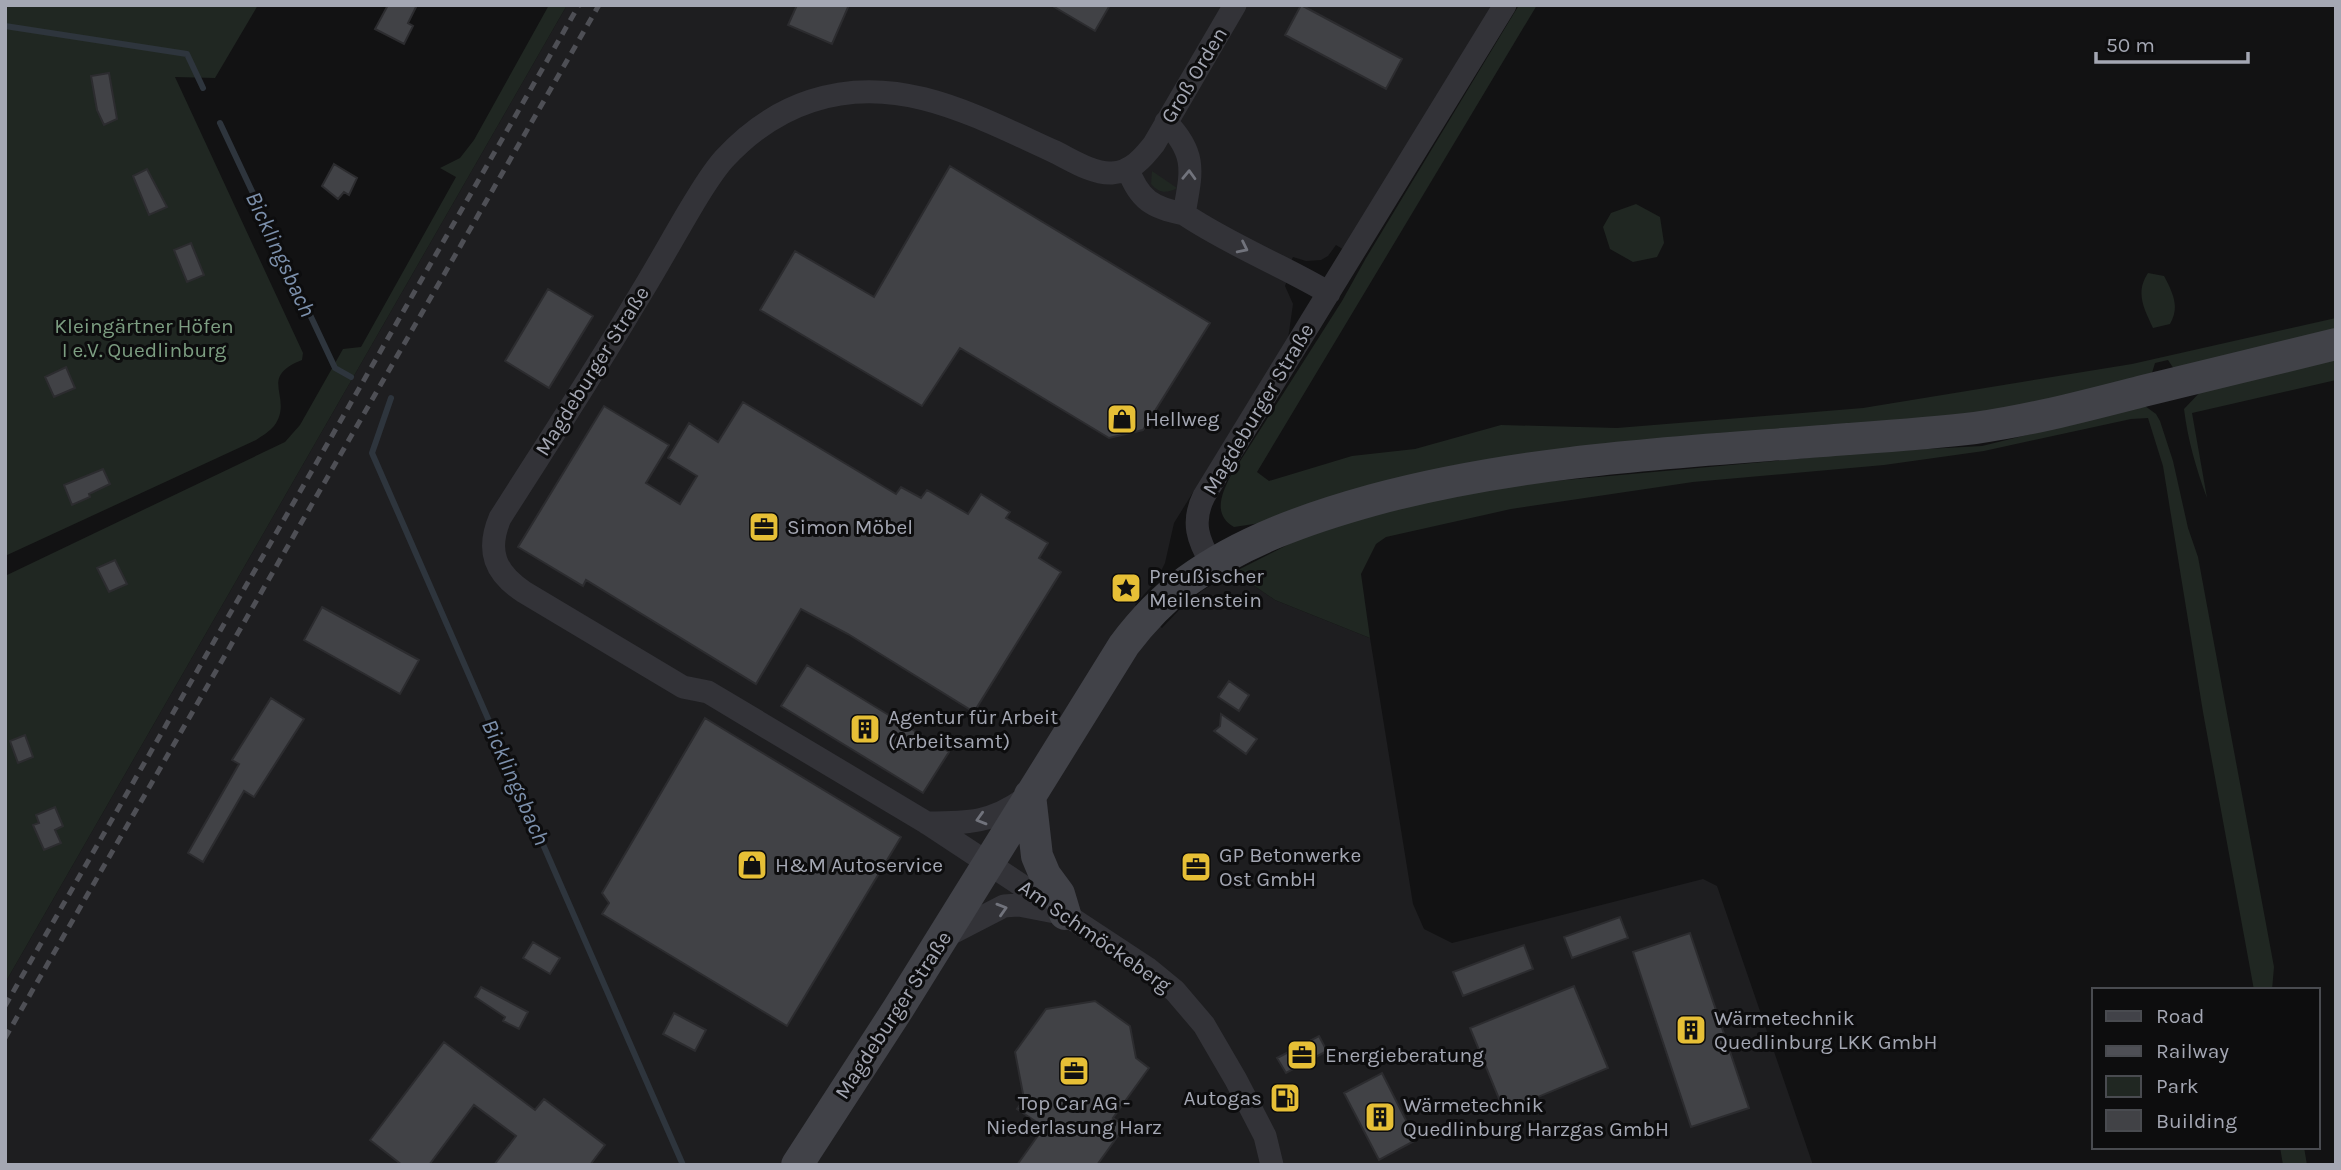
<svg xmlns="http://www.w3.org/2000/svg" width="2341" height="1170" font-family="Karla,sans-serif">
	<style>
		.built { fill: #1e1e20 }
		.green { fill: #202722 }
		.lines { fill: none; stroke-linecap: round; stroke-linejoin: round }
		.stream { stroke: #2e353d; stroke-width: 6 }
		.building { fill: #414246; stroke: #2c2c2f; stroke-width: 2 }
		.street { stroke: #333338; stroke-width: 23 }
		.secondary { stroke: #414248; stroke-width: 32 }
		.rail { stroke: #4e4f55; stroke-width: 5; stroke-dasharray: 9 7; stroke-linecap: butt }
		.oneway { stroke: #71737c }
		.labels { text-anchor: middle; stroke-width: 6; stroke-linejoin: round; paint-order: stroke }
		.street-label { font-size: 21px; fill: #a4a7b3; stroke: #0d0d0e }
		.park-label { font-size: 21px; fill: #7c9d81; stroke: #0d0d0e }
		.poi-label { font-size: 21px; fill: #a4a7b3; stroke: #0d0d0e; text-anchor: start }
		.water-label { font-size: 23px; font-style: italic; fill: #7c90ac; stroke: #0d0d0e }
	</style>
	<rect width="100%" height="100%" fill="#121213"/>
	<path class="built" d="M567,5H1495L1346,251L1336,245L1328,256L1321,260L1306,261L1293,257L1284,275L1288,278L1285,286L1293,304L1288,339L1174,523L1165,563L1156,581L1135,605L1162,628L1179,610L1203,590L1234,572L1275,600L1370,638L1413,904L1424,929L1452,943L1703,879L1717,886L1813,1165H5V983Z"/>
	<path class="green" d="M5,5H258L215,78L175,77L303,353L302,360C256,378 295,397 274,426C270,431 262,436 256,440L5,556Z
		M549,5H567L5,983V576L285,442L300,425L343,349L361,347L456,177L440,168L460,158L474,140Z
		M1519,5H1537L1257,472L1269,481L1352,456L1415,449L1501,425L1617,428L1863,408L2132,364L2336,318V332L2174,369L2168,360L2155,363L2152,373L2037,404L1234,527C1213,515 1221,495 1230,477L1342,301L1366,258Z
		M1152,171L1177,188C1166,194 1159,193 1151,184Z
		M1636,204L1660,217L1664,243L1657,257L1633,262L1610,249L1603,227L1611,213Z
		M2148,273L2164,276C2173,293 2180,307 2170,324L2153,328C2144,308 2135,293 2148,273Z
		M2336,356V380L2192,413L2207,498C2196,468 2188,441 2184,409L2204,388Z
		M2145,406L2156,414L2160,421L2173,461L2188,528L2198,557L2274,967L2272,990H2254L2203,712L2163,466L2148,418L2131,419L1984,451L1884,465L1693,482L1511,509L1386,537L1376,544L1361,574L1370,638L1275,600L1234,572L1297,540L1379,512L1510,485L1872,452L1982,446Z
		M2280,1147H2304L2307,1165H2283Z"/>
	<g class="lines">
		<path class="stream" d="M5,26L187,54L203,88
			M220,123L335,368L351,377
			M391,398L372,453L683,1165"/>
	</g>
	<path class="building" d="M388,5H417L408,23L413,26L404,44L375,29Z
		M797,5H849L832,44L788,25Z
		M1051,5H1110L1095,31Z
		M1301,5L1402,59L1386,89L1285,35Z
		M109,73L117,119L104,125L97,110L91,76Z
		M334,164L357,178L349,195L344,192L338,199L322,186Z
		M950,166L1210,323L1143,430L1109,438L960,348L922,406L760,310L795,251L874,297Z
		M147,169L167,207L149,215L133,176Z
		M191,243L204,275L187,282L174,250Z
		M548,289L593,316L549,388L505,361Z
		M66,367L75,388L54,397L45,377Z
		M743,402L896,494L901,487L921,498L927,490L968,514L981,494L1010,512L1006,518L1048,543L1039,558L1061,572L974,712L848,634L801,609L756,684L586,580L583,586L518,547L604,406L669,445L646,483L680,504L697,476L668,458L689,423L718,442Z
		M103,469L110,484L89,494L90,497L72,505L64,485Z
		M115,560L127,584L109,592L97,568Z
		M322,607L419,660L400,694L304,640Z
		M807,665L949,752L923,793L781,706Z
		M1229,681L1249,695L1239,711L1218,697Z
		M271,698L304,719L254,797L244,791L203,862L188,853L239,764L232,760Z
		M1221,714L1257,739L1246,754L1214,731L1220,726Z
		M705,718L901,837L787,1026L602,914L609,903L602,893Z
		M25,735L33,757L18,763L10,741Z
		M55,807L63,826L55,830L61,843L44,850L33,825L39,823L36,815Z
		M1620,917L1628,938L1572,958L1564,937Z
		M1690,933L1749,1108L1691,1127L1633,952Z
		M533,942L560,958L550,974L523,958Z
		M1524,945L1533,969L1463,996L1453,972Z
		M1574,986L1608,1068L1504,1111L1470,1028Z
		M481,987L528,1012L519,1029L503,1021L505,1017L475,997Z
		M1095,1001L1130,1026L1136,1058L1149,1068L1113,1118L1125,1126L1097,1165H1017L1044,1127L1017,1109L1024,1099L1015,1052L1046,1009Z
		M674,1013L706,1030L695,1051L663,1034Z
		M1319,1036L1327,1051L1286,1073L1277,1058Z
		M444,1042L535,1110L544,1099L605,1145L590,1165H494L516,1136L474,1105L429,1165H402L370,1140Z
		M1382,1073L1416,1140L1379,1160L1344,1093Z"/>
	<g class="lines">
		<path class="street" d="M1235,5L1154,144C1143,158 1131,172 1112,173C1092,174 1070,159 1053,151C976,116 898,72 811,101C777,112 749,132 724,159C709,176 698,196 686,216C669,245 653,274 635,303C592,376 545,447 500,518C486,551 495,573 524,592L683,687L708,692L927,823L1147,968L1175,991L1204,1025L1236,1080L1265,1136L1272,1165
			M1128,169C1139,200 1153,208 1184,214C1191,173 1198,155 1166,122
			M1184,214C1230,245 1282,265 1329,293
			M1212,564C1198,541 1191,522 1204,496L1505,5
			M927,823C969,823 992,823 1027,797
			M944,937L1004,906L1019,905L1055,912"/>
		<path class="secondary" d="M1030,795L1037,856L1045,875L1059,894L1065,914
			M797,1165L898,1009L1124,645C1142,621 1163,599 1187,581C1242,541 1308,518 1373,500C1528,458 1689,452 1848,439C1890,436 1933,433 1975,428C2032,420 2088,405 2143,391C2207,375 2272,360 2336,344"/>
		<path class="rail" d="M5,1006L579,5
			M5,1038L599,5"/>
	</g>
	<defs><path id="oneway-chevron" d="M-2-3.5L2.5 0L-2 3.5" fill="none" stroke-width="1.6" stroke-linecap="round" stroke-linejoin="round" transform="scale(1.75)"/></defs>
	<g class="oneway">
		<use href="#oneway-chevron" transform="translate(1189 175) rotate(-88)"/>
		<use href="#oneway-chevron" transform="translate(1243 248) rotate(26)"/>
		<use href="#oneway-chevron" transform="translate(981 819) rotate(164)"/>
		<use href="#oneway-chevron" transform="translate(1002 909) rotate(-17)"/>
	</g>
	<defs>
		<g id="shop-square" transform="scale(1.575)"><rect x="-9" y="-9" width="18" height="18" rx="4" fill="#e6bf36" stroke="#0d0d0e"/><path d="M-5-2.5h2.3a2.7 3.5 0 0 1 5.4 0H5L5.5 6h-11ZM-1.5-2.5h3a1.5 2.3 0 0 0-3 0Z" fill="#111"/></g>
		<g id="office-square" transform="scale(1.575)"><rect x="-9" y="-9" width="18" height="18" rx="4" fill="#e6bf36" stroke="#0d0d0e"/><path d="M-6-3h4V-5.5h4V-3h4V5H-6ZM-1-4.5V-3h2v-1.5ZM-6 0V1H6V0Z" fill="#111"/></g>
		<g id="sight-square" transform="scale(1.575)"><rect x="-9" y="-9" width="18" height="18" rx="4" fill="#e6bf36" stroke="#0d0d0e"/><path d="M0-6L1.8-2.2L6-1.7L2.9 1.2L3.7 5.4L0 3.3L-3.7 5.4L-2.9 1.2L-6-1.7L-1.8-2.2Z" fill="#111"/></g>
		<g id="building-square" transform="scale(1.575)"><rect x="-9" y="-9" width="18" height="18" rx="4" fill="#e6bf36" stroke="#0d0d0e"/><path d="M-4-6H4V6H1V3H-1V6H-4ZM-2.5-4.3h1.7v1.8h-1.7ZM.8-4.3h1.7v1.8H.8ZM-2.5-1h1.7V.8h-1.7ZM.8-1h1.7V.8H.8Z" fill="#111"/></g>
		<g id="fuel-square" transform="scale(1.575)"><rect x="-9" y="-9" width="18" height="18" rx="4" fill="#e6bf36" stroke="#0d0d0e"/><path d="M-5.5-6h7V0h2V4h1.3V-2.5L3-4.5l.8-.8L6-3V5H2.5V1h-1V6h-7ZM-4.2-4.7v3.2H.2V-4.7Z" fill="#111"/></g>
	</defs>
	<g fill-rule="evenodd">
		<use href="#shop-square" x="1122" y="419"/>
		<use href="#office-square" x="764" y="527"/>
		<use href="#sight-square" x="1126" y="588"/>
		<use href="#building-square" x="865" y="729"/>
		<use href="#shop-square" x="752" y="865"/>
		<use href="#office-square" x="1196" y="867"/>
		<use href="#building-square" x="1691" y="1030"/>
		<use href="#office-square" x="1302" y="1055"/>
		<use href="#office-square" x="1074" y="1071"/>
		<use href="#fuel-square" x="1285" y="1098"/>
		<use href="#building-square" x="1380" y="1117"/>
	</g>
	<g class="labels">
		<g class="street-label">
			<text transform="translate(1194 75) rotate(-59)" y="7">Groß Orden</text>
			<text transform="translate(592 371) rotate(-58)" y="7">Magdeburger Straße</text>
			<text transform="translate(1258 409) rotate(-59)" y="7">Magdeburger Straße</text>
			<text transform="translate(1095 936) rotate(35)" y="7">Am Schmöckeberg</text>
			<text transform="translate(893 1015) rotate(-57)" y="7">Magdeburger Straße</text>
		</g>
		<g class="park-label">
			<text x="144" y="333">Kleingärtner Höfen<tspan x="144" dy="24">I e.V. Quedlinburg</tspan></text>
		</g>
		<g class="poi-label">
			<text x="1145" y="426">Hellweg</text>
			<text x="787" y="534">Simon Möbel</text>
			<text x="1149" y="583">Preußischer<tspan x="1149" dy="24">Meilenstein</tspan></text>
			<text x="888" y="724">Agentur für Arbeit<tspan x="888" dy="24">(Arbeitsamt)</tspan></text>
			<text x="1219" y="862">GP Betonwerke<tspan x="1219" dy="24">Ost GmbH</tspan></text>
			<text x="775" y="872">H&amp;M Autoservice</text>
			<text x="1714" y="1025">Wärmetechnik<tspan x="1714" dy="24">Quedlinburg LKK GmbH</tspan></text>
			<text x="1325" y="1062">Energieberatung</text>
			<text x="1262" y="1105" text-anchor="end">Autogas</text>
			<text x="1074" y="1110" text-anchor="middle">Top Car AG -<tspan x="1074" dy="24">Niederlasung Harz</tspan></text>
			<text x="1403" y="1112">Wärmetechnik<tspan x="1403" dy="24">Quedlinburg Harzgas GmbH</tspan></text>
		</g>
		<g class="water-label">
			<text transform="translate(281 254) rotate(65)" y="8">Bicklingsbach</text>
			<text transform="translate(516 782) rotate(66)" y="8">Bicklingsbach</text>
		</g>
	</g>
	<rect width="2341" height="1170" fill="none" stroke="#a4a7b3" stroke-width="14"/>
	<rect x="2092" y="988" width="228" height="161" fill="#0d0d0e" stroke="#494b50" stroke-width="2"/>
	<rect x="2106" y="1011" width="35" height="10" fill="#414248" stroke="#494b50" stroke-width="2"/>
	<text x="2156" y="1023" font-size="21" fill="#a4a7b3">Road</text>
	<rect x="2106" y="1046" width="35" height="10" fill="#4e4f55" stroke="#494b50" stroke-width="2"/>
	<text x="2156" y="1058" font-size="21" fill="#a4a7b3">Railway</text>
	<rect x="2106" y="1076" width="35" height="21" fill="#202722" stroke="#494b50" stroke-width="2"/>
	<text x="2156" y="1093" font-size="21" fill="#a4a7b3">Park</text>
	<rect x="2106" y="1110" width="35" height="21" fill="#414246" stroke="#494b50" stroke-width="2"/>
	<text x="2156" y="1128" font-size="21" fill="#a4a7b3">Building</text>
	<path d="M2096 52v10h152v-10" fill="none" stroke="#a4a7b3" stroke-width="3.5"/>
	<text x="2106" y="52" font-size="21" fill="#a4a7b3" stroke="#0d0d0e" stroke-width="5" paint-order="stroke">50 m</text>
</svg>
